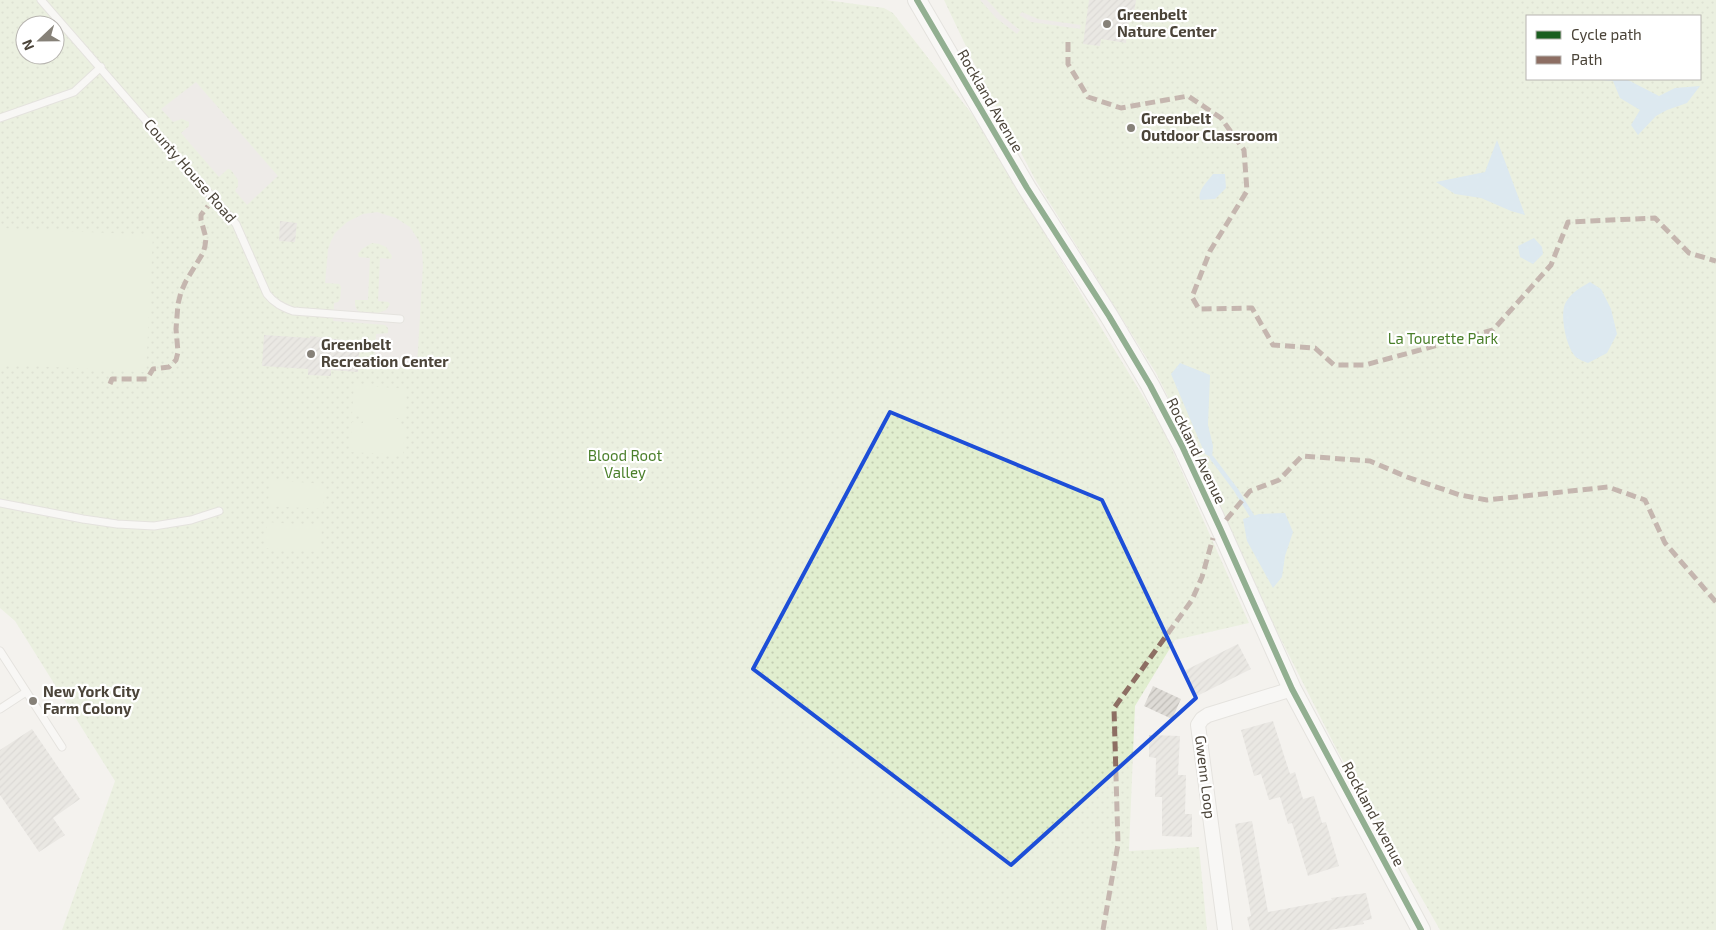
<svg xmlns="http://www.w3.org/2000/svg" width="1716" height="930" font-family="'Exo 2',sans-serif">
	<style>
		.park { fill: url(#park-dots); fill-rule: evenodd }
		.pitch { fill: #e1eecf }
		.parking { fill: #e6e3df; fill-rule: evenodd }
		.water { fill: #c0ddf1 }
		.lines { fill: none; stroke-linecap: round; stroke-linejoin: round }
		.stream { stroke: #c0ddf1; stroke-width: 4.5 }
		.building { fill: url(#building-hatch) }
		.service-casing { stroke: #d2d0cb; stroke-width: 9 }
		.minor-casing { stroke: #d2d0cb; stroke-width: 16 }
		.tertiary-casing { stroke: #d2d0cb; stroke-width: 20 }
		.service { stroke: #fdfdfc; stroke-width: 7 }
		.minor { stroke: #fdfdfc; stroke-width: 14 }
		.tertiary { stroke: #fdfdfc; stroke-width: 18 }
		.quiet { stroke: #8d6e63; stroke-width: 5; stroke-dasharray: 10 5; stroke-linecap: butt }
		.cycleway-casing { stroke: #fff; stroke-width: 9 }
		.cycleway { stroke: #1b5e20; stroke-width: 6 }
		.marked { fill: none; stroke: #1d4ed8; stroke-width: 4; stroke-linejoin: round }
		.poi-dot { fill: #868178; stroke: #fff; stroke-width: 2 }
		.labels { text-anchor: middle; stroke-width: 4.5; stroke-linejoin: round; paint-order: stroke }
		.poi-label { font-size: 15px; font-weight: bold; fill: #4b4439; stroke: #fff; text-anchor: start }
		.street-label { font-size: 15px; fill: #4b4439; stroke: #fff }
		.park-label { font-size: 15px; fill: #4a7f2a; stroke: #fff }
	</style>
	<defs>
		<pattern id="park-dots" width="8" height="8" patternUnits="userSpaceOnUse" patternTransform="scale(1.25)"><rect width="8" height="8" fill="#e1eecf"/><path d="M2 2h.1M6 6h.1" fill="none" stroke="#c3cdb2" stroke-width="1.8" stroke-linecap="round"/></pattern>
		<pattern id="building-hatch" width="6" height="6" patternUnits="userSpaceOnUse" patternTransform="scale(1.25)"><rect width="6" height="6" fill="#dedbd6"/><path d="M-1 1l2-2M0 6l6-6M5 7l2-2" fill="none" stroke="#c0bdb8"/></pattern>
	</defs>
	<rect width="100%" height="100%" fill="#f4f2ee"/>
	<path class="park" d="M0,0H826L884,8L893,13L979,123L1108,339L1163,429L1249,623L1175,640L1135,706L1129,851L1199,847L1207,930H62L115,781L15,621L0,608ZM25,25H55V55H25Z
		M944,0H1716V930H1440L1338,752L1259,596L1194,449L1156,373L1036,181L982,80ZM1527,16H1700V79H1527Z"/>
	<path class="pitch" d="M0,228L153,235L146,372L0,364Z
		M354,385L407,389L405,418H394V425L405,426L403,455L350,452L352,422L363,423V416L352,415Z
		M270,480L325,484L323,509L268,506Z
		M267,522L322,526L320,552L265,548Z"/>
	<path class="parking" d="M980,0H987L1000,14L1020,30L1017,34L996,18Z
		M1022,12L1038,19L1081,25L1080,29L1031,22L1019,15Z
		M196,82L278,176L247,205L235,191L238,186V180L231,170L228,169L219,177L181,133L189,126V122L182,119L173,122L161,109Z
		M377,212L396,218L410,227L419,241L422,250L423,266L417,367L403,366L400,369L387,368L384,365L374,364L376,334L388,333V328L385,325L333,321L334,303L338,302L340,299L341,287L339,284L325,283L328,249L331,241L335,233L347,222L363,214ZM372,243L379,244L386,247L392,256L391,259L380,258L378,301L388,302L390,304L386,310L378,313L360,312L357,310L355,305V300H368L370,258L359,257L358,254L362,249Z"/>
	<path class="water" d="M1589,79H1626L1659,96L1675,88L1700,86L1687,103L1667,110L1656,116L1638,135L1631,125L1640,110L1620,98L1613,81Z
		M1497,140L1525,215L1511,211L1481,198L1455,194L1436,182L1485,172Z
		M1213,174H1225L1226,188L1215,199L1200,200C1197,191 1207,182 1213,174Z
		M1534,238L1542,247L1543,254L1533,264L1520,257L1518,246Z
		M1590,282L1601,289L1611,309L1617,334L1607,353L1588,363C1583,361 1577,359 1574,355C1566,345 1559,313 1566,302C1572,292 1580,288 1590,282Z
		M1180,363L1210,375L1208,425L1213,446L1212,458L1205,454L1171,374Z
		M1285,513L1293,532L1285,556L1282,577L1273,588L1247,541L1243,519L1259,514Z"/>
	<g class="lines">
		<path class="stream" d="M1212,458L1236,490L1252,516"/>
	</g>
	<path class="building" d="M1089,0H1136L1134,13H1130L1126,43L1101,39L1100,46L1083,44Z
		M280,221L297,223L295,242L279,241Z
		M264,335L310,338V336L360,342L358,372L331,370V376L308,375V369L262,366Z
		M1238,644L1251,669L1195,697L1182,672Z
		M1153,686L1181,699L1172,719L1144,706Z
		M1273,721L1290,774L1295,772L1303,799L1314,796L1322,823L1326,822L1339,866L1308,876L1292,823L1288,824L1280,797L1269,800L1261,774L1254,776L1241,730Z
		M32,729L80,799L53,818L65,835L39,852L0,795V750Z
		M1149,735L1180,736L1178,775H1186L1185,814H1192V837L1162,836V797H1155L1156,758L1149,757Z
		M1252,821L1268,912L1332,900L1331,898L1366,893L1372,919L1363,921L1364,924L1330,930H1250L1247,917L1251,916L1235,824Z"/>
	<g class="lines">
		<g class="service-casing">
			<path id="service" d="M41,0L236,224L267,294C274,303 282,307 293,311L400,319
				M0,118L74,92L101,67
				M0,503L83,519L117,524L154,526L191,520L219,511
				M0,651L62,747
				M0,709L26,692"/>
		</g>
		<g class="minor-casing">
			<path id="minor" d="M1225,930L1198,725L1202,719L1208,715L1292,689"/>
		</g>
		<g class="tertiary-casing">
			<path id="tertiary" d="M917,0L1027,188L1109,316L1150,385L1182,446L1220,528L1292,689L1421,930"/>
		</g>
		<use href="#service" class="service"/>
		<use href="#minor" class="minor"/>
		<use href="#tertiary" class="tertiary"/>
		<path class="quiet" d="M1068,42V64L1088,97L1121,108L1188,96L1221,118L1244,150L1247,191L1210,251L1192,297L1199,309L1252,308L1273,345L1315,348L1334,365H1365L1493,330L1551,265L1568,222L1655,218L1689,253L1716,261
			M110,384L112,379H147L153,369L169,367L176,360L178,352L176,329L178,304L181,292L186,281L203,253L205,246L206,238L201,220V215L208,206
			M1226,520L1250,491L1279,480L1302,456L1370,461L1407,477L1460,495L1487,500L1608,487L1645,500L1665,543L1716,602
			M1103,930L1118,844L1114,708L1192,600L1202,577L1213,538"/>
		<g class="cycleway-casing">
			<path id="cycleway" d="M917,0L1027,188L1109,316L1150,385L1182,446L1220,528L1292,689L1421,930"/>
		</g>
		<use href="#cycleway" class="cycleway"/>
	</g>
	<path d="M0 0H1716V930H0ZM890,412L1102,500L1196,698L1011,865L753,669Z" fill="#f4f2ee" fill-opacity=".55" fill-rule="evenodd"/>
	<path class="marked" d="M890,412L1102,500L1196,698L1011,865L753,669Z"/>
	<g class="poi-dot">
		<circle cx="1107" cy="24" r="5"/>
		<circle cx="1131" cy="128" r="5"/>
		<circle cx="311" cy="354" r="5"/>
		<circle cx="33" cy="701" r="5"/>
	</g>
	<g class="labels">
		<g class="poi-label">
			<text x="1117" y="20">Greenbelt<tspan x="1117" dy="17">Nature Center</tspan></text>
			<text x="1141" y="124">Greenbelt<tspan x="1141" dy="17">Outdoor Classroom</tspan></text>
			<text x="321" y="350">Greenbelt<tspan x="321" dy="17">Recreation Center</tspan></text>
			<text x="43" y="697">New York City<tspan x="43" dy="17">Farm Colony</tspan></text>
		</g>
		<g class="street-label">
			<text transform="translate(990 101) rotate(60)" y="5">Rockland Avenue</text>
			<text transform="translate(190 171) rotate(49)" y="5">County House Road</text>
			<text transform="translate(1196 451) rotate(64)" y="5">Rockland Avenue</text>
			<text transform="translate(1205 777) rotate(83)" y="5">Gwenn Loop</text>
			<text transform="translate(1373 814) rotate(62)" y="5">Rockland Avenue</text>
		</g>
		<g class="park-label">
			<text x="1443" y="344">La Tourette Park</text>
			<text x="625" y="461">Blood Root<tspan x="625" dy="17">Valley</tspan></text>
		</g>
	</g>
	<rect x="1526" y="15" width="175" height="65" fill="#ffffff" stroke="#b7b4b0"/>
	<rect x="1536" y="31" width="25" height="8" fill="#1b5e20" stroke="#b7b4b0"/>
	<text x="1571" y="40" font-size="15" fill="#4b4439">Cycle path</text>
	<rect x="1536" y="56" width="25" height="8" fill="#8d6e63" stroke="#b7b4b0"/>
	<text x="1571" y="65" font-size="15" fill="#4b4439">Path</text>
	<g transform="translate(40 40) rotate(248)"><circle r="24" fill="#ffffff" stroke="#b7b4b0"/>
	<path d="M0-4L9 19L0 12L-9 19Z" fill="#868178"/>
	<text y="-8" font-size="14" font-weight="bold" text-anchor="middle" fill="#4b4439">N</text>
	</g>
</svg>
